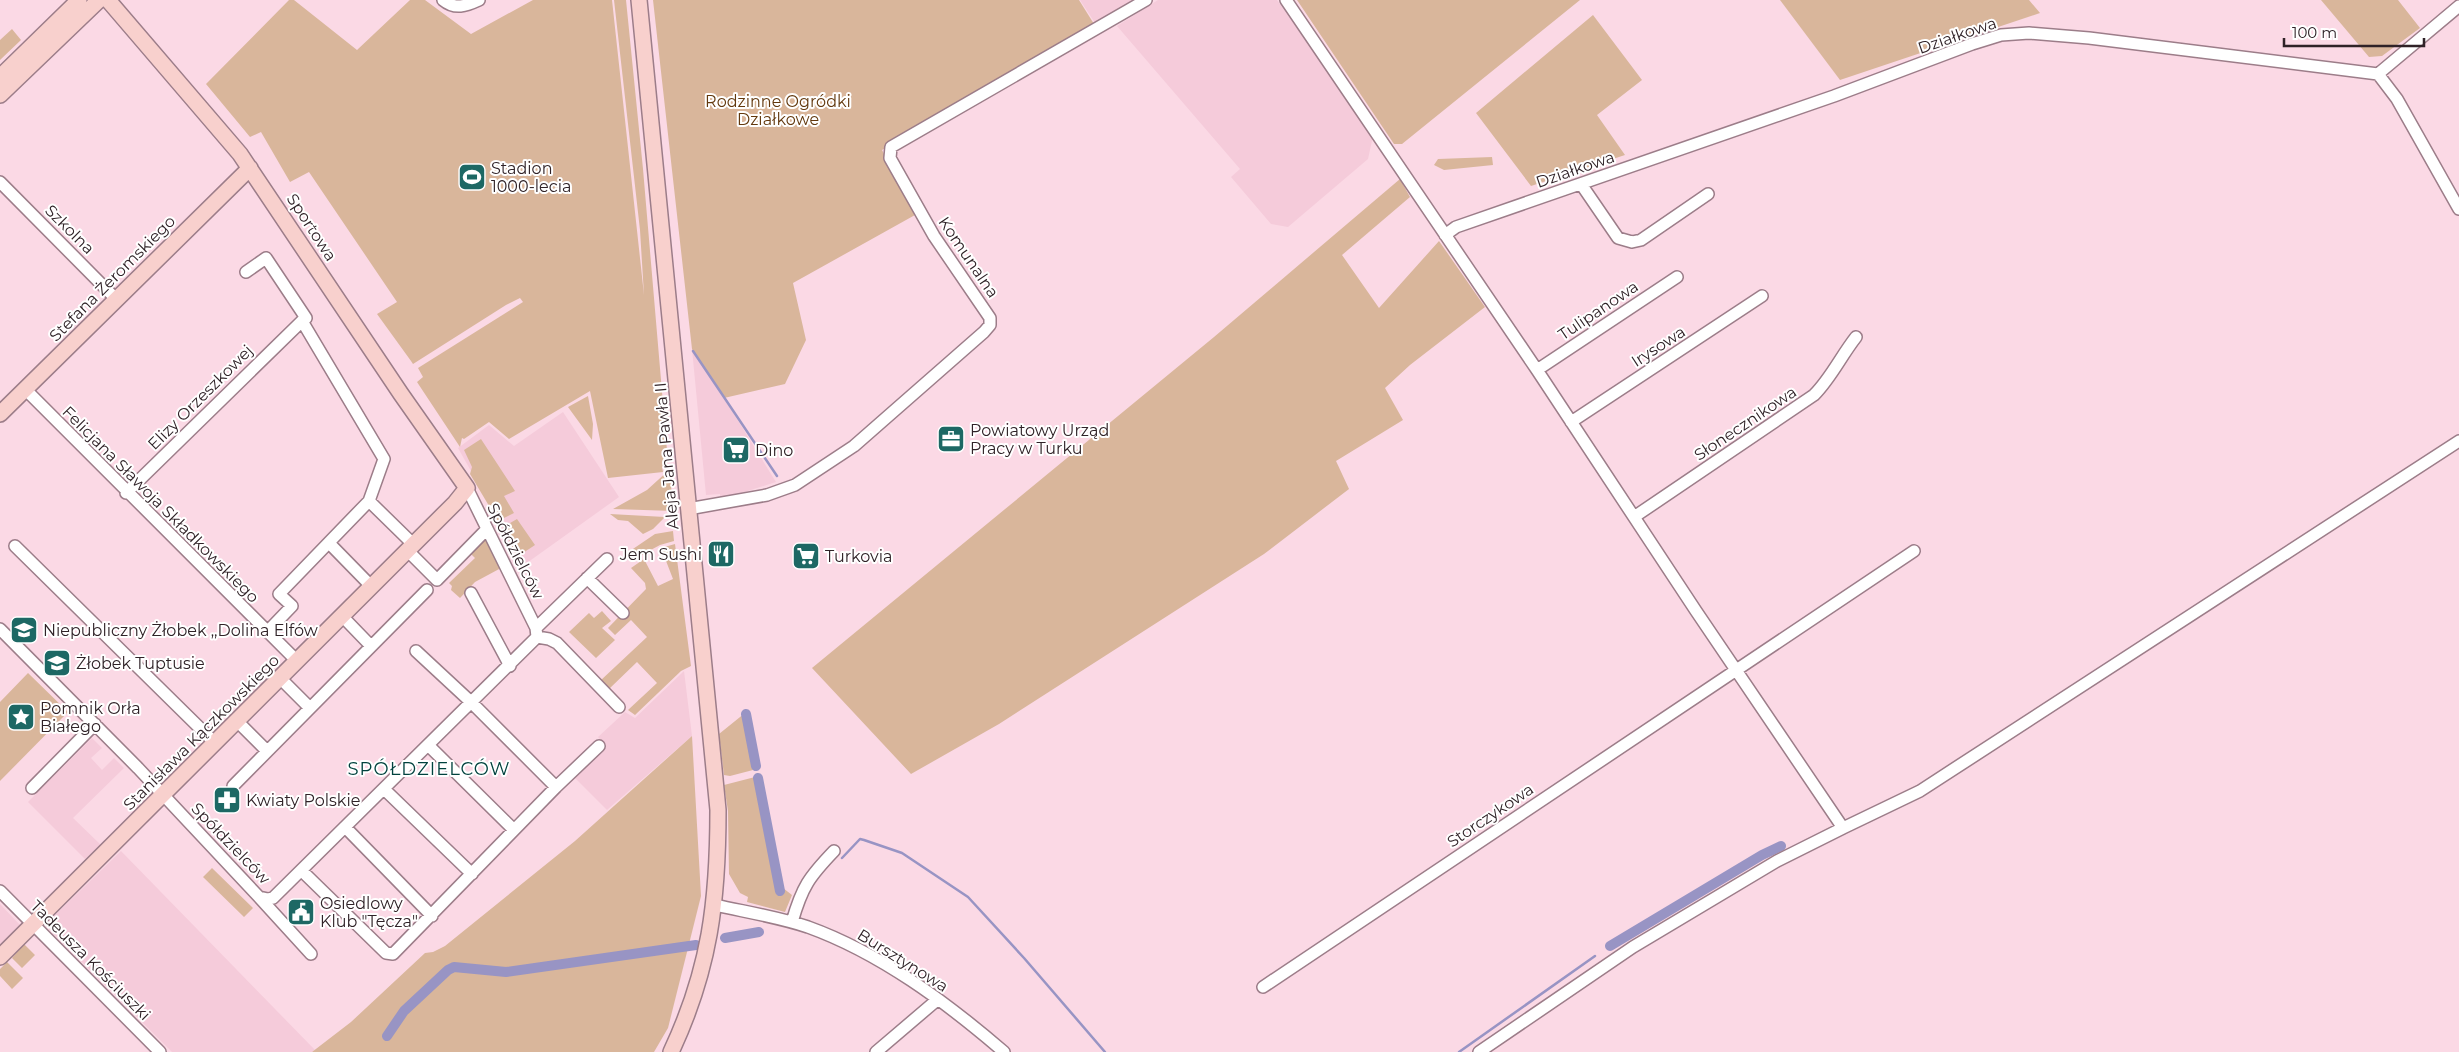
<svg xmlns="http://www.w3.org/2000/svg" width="2459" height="1052" font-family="Montserrat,sans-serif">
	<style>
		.built { fill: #f5cbda }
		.green { fill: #d9b69b }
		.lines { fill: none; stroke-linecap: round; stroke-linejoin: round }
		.stream { stroke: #9894c4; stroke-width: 2.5 }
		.canal { stroke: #9894c4; stroke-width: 10 }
		.street-casing { stroke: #9c7d89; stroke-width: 14 }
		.secondary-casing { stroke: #9c7d89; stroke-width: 18 }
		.street { stroke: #fff; stroke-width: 11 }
		.secondary { stroke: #f8d0cd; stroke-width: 15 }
		.labels { text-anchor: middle; stroke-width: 4; stroke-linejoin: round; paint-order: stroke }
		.street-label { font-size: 16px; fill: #2f2227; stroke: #fff }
		.park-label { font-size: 16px; fill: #62380d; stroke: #fff }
		.poi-label { font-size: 16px; fill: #2f2227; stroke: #fff; text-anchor: start }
		.neighbourhood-label { font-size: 18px; letter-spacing: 1px; fill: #00423e; stroke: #fff }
	</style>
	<rect width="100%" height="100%" fill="#fbd9e5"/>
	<path class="built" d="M1080,0H1137L1097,26Z
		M1158,0H1277L1373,136L1368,159L1288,227L1271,224L1231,177L1240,169L1117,26Z
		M692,349L724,398L776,482L720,500V494L706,495Z
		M563,412L619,497L524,565L458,448L489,425L514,446Z
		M684,671L692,736L607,810L575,778L606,746L598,737L625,712L635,718Z
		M92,738L102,748L91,758L102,770L114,758L124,768L73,818L101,845L85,859L28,802Z
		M121,851L315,1050L312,1052H172L45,925Z
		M0,904L20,925L0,945Z"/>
	<path class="green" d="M289,0H294L357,50L410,0H425L471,34L533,0H612L644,295L640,230L614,0H626L643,169L668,462L662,467L663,472L608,478L590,391L509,439L489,422L464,439L462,438L460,447L417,382L423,377L418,368L523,302L520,298L506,305L413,364L411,361L377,314L397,302L309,172L290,182L261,132L250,137L206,84Z
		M653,0H1079L1094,24L882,150L915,215L793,283L806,340L785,384L724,398L692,349Z
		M1297,0H1580L1402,144H1394Z
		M1780,0H2029L2040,13L1840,80Z
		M2321,0H2398L2420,28L2382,56L2369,57Z
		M1593,15L1642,80L1597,115L1625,155L1531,186L1476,113Z
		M12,29L21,40L0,60V40Z
		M1492,157L1493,165L1444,170L1434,165L1438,159Z
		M1400,179L1410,197L1342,255L1379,308L1439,241L1485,307L1410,365L1385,388L1403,420L1336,461L1349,489L1264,554L999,724L911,774L812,668L1214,337Z
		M588,396L593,424L592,440L568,407Z
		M481,439L515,491L504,496L514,513L498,521L470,474L472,467L464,450Z
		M669,470L674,511L613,509L647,490Z
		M610,514L665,517L653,529L643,534L628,521L618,520Z
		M517,519L535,545L517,557L503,527Z
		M673,531L674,541L660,545L634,559L627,553L655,534Z
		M486,538L501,568L475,582L460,598L451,590L452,586L449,583L475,558L470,553Z
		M675,544L691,666L681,671L635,715L628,710L657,683L637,662L609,689L600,681L647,637L631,620L615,635L608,628L646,589L645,583L631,568L644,559L658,586L673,579L661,548Z
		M602,611L611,621L602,628L615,640L596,658L569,632L589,613L594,618Z
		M28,673L68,712L0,781V702Z
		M745,713L753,770L730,776L724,775L719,734Z
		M692,736L701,896L668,1028L654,1052H312L351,1022L425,953L433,952L445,946L575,841Z
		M755,777L779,881L783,888L792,895L785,912L747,902L748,897L740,893L729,874L728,811L724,785Z
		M212,868L253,908L244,917L203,877Z
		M24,944L35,955L22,968L12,958Z
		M7,962L23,978L12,989L0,976V969Z"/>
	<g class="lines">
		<path class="stream" d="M693,351L777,476
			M842,858L860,839L864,840L902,853L968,897L1024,958L1105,1052
			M1459,1052L1595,956"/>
		<path class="canal" d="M746,714L756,766
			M758,778L780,891
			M725,938L759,932
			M1610,946L1762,855L1781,846
			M387,1036L404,1011L448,970L454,967L506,972L696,945"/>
		<g class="street-casing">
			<path id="street" d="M443,0C455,10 466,6 479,0
				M1286,0L1537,370L1696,611L1843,828L1920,791L2459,441
				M2378,74L2459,6
				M0,182L116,299
				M1581,184L1618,238L1632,242L1641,240L1708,194
				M1445,235L1456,227L1834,96L1972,44L2001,35L2029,33L2089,38L2378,74L2397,99L2459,209
				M246,272L266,258L306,318L302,321
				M1537,370L1677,277
				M25,389L297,661
				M1571,422L1762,296
				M126,493L302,321L384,459L369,501L414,545
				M688,509L767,495L795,485L854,446L984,332L990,325V318L934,236L890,158L891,147L1146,0
				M1634,517L1814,395C1831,378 1841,356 1856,337
				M329,543L372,587
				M15,546L215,743
				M408,551L437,580L487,529
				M587,578L623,613
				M471,593L510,666
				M342,616L371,646
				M536,628L607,559
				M0,629L138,768L259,897L268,899L273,898L537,637L536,628L467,488
				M267,632L292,606L279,594L369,501
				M537,637L549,639L557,643L619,707
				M416,651L472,703L556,787
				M280,678L310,708
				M237,721L267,751
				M429,746L514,830
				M233,786L427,590
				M32,788L95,724
				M385,790L472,874
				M346,828L432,916
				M302,871L386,953L393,954L556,787L599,746
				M0,891L160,1052
				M259,897L311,954
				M715,905C746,912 778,917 808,927C880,953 946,1002 1004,1052
				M792,922C802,887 809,877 834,851
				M1263,987L1914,551
				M876,1052L937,1000
				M1479,1052L1633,947L1777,861L1843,828"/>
		</g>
		<g class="secondary-casing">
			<path id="secondary" d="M639,0L718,810C718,901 710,969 671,1052
				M0,77L79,0
				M0,95L99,0
				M0,414L250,168
				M0,957L455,503L467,488L401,394L240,154L108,0"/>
		</g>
		<use href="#street" class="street"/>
		<use href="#secondary" class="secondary"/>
	</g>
	<defs>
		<g id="stadium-square" transform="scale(1.4375)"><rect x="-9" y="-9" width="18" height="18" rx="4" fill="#1d6864" stroke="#fff"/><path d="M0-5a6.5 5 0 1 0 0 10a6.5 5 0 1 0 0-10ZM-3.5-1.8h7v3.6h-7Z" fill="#fff"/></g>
		<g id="office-square" transform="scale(1.4375)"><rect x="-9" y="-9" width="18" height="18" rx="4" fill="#1d6864" stroke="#fff"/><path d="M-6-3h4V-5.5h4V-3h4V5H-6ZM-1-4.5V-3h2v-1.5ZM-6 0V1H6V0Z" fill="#fff"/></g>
		<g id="supermarket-square" transform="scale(1.4375)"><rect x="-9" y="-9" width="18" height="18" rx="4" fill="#1d6864" stroke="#fff"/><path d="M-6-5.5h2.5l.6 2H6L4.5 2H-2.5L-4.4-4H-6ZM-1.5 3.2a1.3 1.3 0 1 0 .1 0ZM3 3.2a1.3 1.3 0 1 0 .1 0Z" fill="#fff"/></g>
		<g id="restaurant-square" transform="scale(1.4375)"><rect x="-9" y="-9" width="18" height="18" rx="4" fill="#1d6864" stroke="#fff"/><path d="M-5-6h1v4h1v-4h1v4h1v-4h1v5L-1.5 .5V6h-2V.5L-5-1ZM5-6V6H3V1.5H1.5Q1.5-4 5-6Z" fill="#fff"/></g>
		<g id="school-square" transform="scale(1.4375)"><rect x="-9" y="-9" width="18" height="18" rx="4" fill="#1d6864" stroke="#fff"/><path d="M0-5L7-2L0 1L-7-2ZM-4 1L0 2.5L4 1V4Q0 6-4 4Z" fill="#fff"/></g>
		<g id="sight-square" transform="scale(1.4375)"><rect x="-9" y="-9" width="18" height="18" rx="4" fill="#1d6864" stroke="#fff"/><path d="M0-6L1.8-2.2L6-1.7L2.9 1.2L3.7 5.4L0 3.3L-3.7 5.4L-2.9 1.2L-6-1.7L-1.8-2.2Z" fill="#fff"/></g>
		<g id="pharmacy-square" transform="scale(1.4375)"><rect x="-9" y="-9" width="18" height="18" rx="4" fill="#1d6864" stroke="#fff"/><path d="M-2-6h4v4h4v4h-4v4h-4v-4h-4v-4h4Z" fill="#fff"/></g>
		<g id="civic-square" transform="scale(1.4375)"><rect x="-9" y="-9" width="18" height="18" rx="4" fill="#1d6864" stroke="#fff"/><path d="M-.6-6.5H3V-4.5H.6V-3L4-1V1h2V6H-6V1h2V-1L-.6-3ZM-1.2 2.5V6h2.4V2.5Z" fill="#fff"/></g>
	</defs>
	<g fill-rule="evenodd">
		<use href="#stadium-square" x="472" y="177"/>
		<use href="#office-square" x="951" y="439"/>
		<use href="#supermarket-square" x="736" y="450"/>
		<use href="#restaurant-square" x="721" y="554"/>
		<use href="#supermarket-square" x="806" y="556"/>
		<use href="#school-square" x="24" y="630"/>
		<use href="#school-square" x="57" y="663"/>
		<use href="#sight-square" x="21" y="717"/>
		<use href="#pharmacy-square" x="227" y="800"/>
		<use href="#civic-square" x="301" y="912"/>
	</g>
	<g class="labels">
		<g class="street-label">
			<text transform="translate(1957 35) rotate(-19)" y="6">Działkowa</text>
			<text transform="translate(1575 169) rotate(-19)" y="6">Działkowa</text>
			<text transform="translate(312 227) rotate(57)" y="6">Sportowa</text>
			<text transform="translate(70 229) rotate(45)" y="6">Szkolna</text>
			<text transform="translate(969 257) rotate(56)" y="6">Komunalna</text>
			<text transform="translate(112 278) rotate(-45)" y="6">Stefana Żeromskiego</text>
			<text transform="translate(1598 310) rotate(-34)" y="6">Tulipanowa</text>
			<text transform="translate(1658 346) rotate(-33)" y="6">Irysowa</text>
			<text transform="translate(200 397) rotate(-45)" y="6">Elizy Orzeszkowej</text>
			<text transform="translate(1745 423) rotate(-34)" y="6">Słonecznikowa</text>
			<text transform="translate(666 456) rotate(-95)" y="6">Aleja Jana Pawła II</text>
			<text transform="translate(161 504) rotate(45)" y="6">Felicjana Sławoja Składkowskiego</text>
			<text transform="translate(516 551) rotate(63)" y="6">Spółdzielców</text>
			<text transform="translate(201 732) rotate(-45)" y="6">Stanisława Kączkowskiego</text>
			<text transform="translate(1490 815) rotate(-34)" y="6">Storczykowa</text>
			<text transform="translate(231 843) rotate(46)" y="6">Spółdzielców</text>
			<text transform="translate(91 960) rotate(45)" y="6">Tadeusza Kościuszki</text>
			<text transform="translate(903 960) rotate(32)" y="6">Bursztynowa</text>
		</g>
		<g class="park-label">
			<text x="778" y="107">Rodzinne Ogródki<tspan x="778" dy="18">Działkowe</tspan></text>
		</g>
		<g class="poi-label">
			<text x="491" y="174">Stadion<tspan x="491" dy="18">1000-lecia</tspan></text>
			<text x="970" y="436">Powiatowy Urząd<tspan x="970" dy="18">Pracy w Turku</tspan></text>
			<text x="755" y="456">Dino</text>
			<text x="702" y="560" text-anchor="end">Jem Sushi</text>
			<text x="825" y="562">Turkovia</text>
			<text x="43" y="636">Niepubliczny Żłobek ,,Dolina Elfów</text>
			<text x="76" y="669">Żłobek Tuptusie</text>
			<text x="40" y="714">Pomnik Orła<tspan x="40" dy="18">Białego</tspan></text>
			<text x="246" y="806">Kwiaty Polskie</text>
			<text x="320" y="909">Osiedlowy<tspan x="320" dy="18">Klub "Tęcza"</tspan></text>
		</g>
		<g class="neighbourhood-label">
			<text x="429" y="775">SPÓŁDZIELCÓW</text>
		</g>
	</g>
	<path d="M2284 38v8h140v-8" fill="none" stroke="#2f2227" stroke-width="2.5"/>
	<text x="2292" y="38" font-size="15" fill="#2f2227" stroke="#ffffff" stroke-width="4" paint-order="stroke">100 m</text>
</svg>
